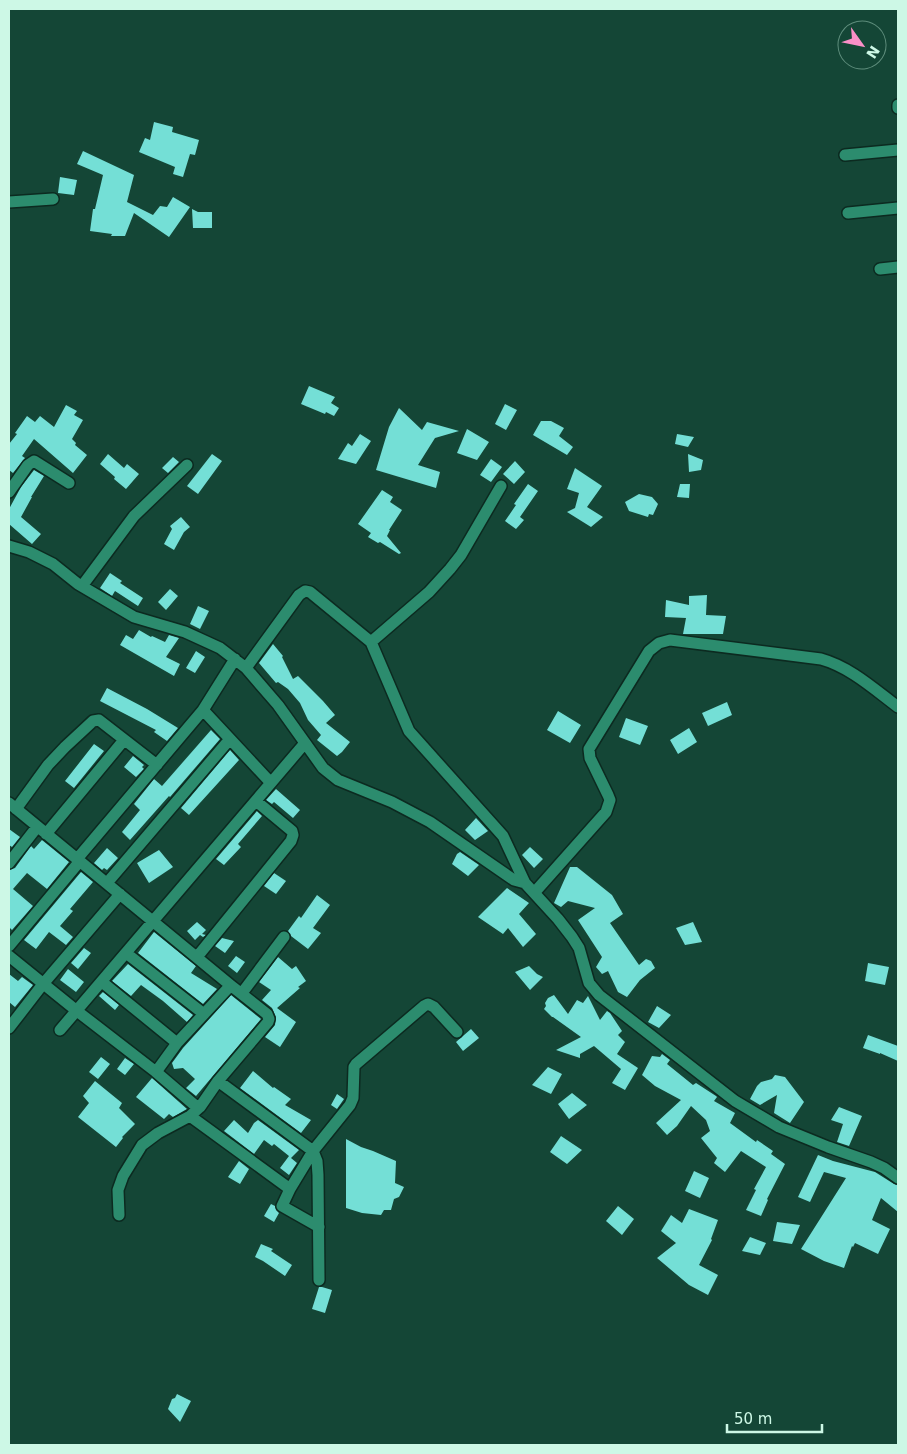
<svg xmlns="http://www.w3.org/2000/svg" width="907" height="1454" font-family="'DejaVu Sans',sans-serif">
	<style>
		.building { fill: #74dfd6 }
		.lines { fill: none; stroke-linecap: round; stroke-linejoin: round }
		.street-casing { stroke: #0c2a20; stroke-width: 14 }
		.street { stroke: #2c8c6e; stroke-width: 11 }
	</style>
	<rect width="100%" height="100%" fill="#144636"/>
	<path class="building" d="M154,122L173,127L172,132L199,140L195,155L190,154L183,177L173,174L175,167L139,152L145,138L150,140Z
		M83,151L134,175L127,202L153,215L160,206L167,207L173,197L190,207L169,237L134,213L125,236H111L112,234L90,231L93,209H95L103,175L77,164Z
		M60,177L77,180L74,195L58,193Z
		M192,209L198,212H212V228H193Z
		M309,386L335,397L331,403L339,408L334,416L326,412L325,414L301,404Z
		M505,404L517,410L506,430L495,424Z
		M66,405L77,411L74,415L83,420L72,439L76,443L75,445L87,455L73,473L34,439L22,456L25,458L13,473L9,470V444L17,434L15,433L27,416L35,422L40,416L54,427Z
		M399,408L422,430L427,422L459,431L435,438L418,465L440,472L436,488L376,470L389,427Z
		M541,421H551L564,428L559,436L573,447L567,455L533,435Z
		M467,429L489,442L477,460L457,453Z
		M360,434L371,441L356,464L338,459L348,443L352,446Z
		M677,434L694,437L688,447L675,444Z
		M108,454L124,468L127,464L139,474L126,489L114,479L115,477L100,464Z
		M212,454L222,461L198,494L187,486Z
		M688,454L703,460L701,470L689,472Z
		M173,457L179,462L168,473L162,468Z
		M491,459L502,467L491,482L480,475Z
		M515,461L525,472L514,484L503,474Z
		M575,468L602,486L587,507L603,517L591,527L567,512L575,508L579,493L567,489Z
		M34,470L44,476L31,497H32L21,517L41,534L32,544L9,524V509L21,487Z
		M528,484L538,491L520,517L524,520L516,529L505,521L516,505L514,504Z
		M680,484H690L689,498L677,497Z
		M382,490L393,497L390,502L402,510L389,530H390L387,536L401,553L399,554L380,542L378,543L368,537L371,533L358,524Z
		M639,494L652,497L658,504L653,515L649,514L648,517L629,511L625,502Z
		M181,517L190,527L184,532L174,550L164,544L172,529L170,526Z
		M110,573L122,581L120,583L143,598L138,606L115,591L112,596L100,588Z
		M170,589L178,596L166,610L158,602Z
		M707,595L706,615L726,616L723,634H683L686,618L665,617L666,600L689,605V596Z
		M198,606L209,611L200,629L190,624Z
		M139,630L151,637L152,636L165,642L169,635L179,638L166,657L180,664L174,676L120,645L126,635L133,639Z
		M273,644L283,656L282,657L293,679L298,676L323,701L335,715L326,723L350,742L342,752L337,756L317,740L321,735L308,720L300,703L288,689L278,682L276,683L259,663Z
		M196,651L205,657L195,673L186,668Z
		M107,688L147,709L178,728L167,741L154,732L156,730L100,701Z
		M727,702L732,715L708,726L702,713Z
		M558,711L581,725L570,743L547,730Z
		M626,718L648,726L640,745L619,737Z
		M689,728L697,742L678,754L670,740Z
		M211,730L220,739L170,797L169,796L130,840L122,832L140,810L134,804L154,779L162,786Z
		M94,744L104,751L74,788L65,781Z
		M230,750L239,760L189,815L181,808Z
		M133,756L144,765L142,767L144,769L136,777L124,767Z
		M276,789L300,810L293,818L274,802L272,804L266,800Z
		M257,811L262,816L238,844L241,847L224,865L216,859Z
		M476,818L488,831L475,840L465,830Z
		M9,829L20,837L12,847L9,845Z
		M42,840L69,862L47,889L27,873L13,889L33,906L12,930L9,927V870L15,868L31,846L34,849Z
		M530,847L543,859L534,868L522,855Z
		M107,848L118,858L107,870L104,868L102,870L94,863Z
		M159,850L173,867L149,883L137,863Z
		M460,852L479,865L468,876L452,864L457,854Z
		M570,867H577L612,895L623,914L610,923L639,965L646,959L651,961L655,968L640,980L627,997L618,992L608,971L602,974L596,967L602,957L578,920L595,908L568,901L561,907L554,903Z
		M81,872L93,882L70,909L73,911L60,926L73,937L66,945L49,932L36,949L24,940Z
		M274,873L286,881L276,894L264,886Z
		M507,888L529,903L519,914L536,934L523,947L508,928L503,934L478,917Z
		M317,895L330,905L313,928L321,933L308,949L291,936L288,931L299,916L301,918Z
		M197,922L206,930L202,934L206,935L203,937L200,935L195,940L187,931Z
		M693,922L702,942L685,945L676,928Z
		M154,932L196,966L191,973L217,989L203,1004L138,953Z
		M222,938L234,941L225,953L215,946Z
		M84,948L91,953L78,969L71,963Z
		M236,956L245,962L237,973L228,966Z
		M278,957L292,969L296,966L306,981L298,987L300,988L277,1008L296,1022L280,1047L265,1037L275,1025L276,1017L272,1008L262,1000L271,990L259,982Z
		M868,963L889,967L885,985L865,981Z
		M128,964L193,1015L187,1022L163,1001L141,985L131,996L112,981Z
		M529,966L537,974L543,977L530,990L515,972Z
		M68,969L84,982L76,992L60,980Z
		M9,974L18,981L22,977L33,985L15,1007L9,1002Z
		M103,992L119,1005L115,1010L99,996Z
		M231,995L261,1019L196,1096L186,1088L195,1079L183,1068L174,1069L172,1063L183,1048Z
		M554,995L568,1014L577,1000L583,1003L588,996L600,1020L607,1011L610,1013L622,1031L618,1035L625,1042L617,1054L638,1068L625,1090L612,1083L621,1069L594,1046L580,1054V1058L556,1050L581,1037L553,1017H552L544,1009L546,1006L545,1003L548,998Z
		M657,1006L671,1015L659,1028L648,1022Z
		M471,1029L479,1038L463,1051L456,1042Z
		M868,1035L898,1046V1061L880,1053V1054L863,1048Z
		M662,1054L670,1060L667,1064L693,1085L696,1083L716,1096L717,1097L714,1101L735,1113L730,1123L756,1142L757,1140L773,1151L771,1154L785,1164L767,1199L768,1200L761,1216L746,1210L756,1190L754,1189L766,1167L741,1151L725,1172L714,1163L717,1158L701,1138L710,1131L706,1120L691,1106L677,1126L667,1135L656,1123L681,1100L655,1086L642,1075L652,1056L660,1057Z
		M101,1057L110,1064L98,1079L89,1072Z
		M125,1058L134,1064L125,1075L117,1069Z
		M548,1067L562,1074L551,1094L532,1085Z
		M253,1071L273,1088L274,1087L291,1099L285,1105L311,1120L301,1133L240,1088Z
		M775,1075L785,1077L804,1102L790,1123L774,1113L777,1095L760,1105L750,1099L757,1086L761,1082L772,1079Z
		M152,1078L187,1109L173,1117L169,1114L164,1119L136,1097Z
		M95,1081L122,1103L119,1108L135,1124L122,1137L123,1138L116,1147L78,1117L89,1103L83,1096Z
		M572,1093L587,1105L569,1119L558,1104Z
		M337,1094L344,1099L337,1109L331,1105Z
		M839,1107L862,1116L849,1146L837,1142L843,1124L831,1120Z
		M234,1120L248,1133L254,1123L258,1120L299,1150L291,1158L297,1163L289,1175L280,1168L289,1156L274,1144L272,1146L264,1140L254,1154L224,1131Z
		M561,1136L582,1150L567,1164L550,1152Z
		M346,1139L361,1147L373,1151L396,1161L395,1183L404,1187L399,1197L394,1199L391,1210H384L381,1215L362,1213L346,1208Z
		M818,1155L833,1161L875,1172L894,1184L898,1185V1212L881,1198L872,1220L890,1229L878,1254L855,1243L853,1247L852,1246L844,1268L824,1261L801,1249L846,1178L824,1172L810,1202L798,1197Z
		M239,1161L249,1169L240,1184L228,1177Z
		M694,1171L709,1178L700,1198L685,1191Z
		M271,1204L275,1206L276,1210L279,1213L274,1222L264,1216Z
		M618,1206L634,1219L622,1235L606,1221Z
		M689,1209L718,1220L711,1239L712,1240L699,1265L718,1275L708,1295L689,1285L657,1258L676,1243L661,1231L671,1215L682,1223Z
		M777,1222L800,1225L792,1244L773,1241Z
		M750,1237L766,1243L760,1255L742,1251Z
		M261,1244L273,1249L271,1251L292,1265L285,1276L263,1261L255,1257Z
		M319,1287H322L332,1290L325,1313L312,1309Z
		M177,1394L191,1401L180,1422L168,1409L172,1399L175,1398Z"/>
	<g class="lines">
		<g class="street-casing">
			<path id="street" d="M898,105V108
				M845,155L898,150
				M9,202L53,199
				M848,213L898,208
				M880,269L898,267
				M9,492L28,465L34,461L69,483
				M9,546L29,552L53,564L78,584L134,617L185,632L220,648L246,668L278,705L323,768L338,780L392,802L430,822L514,880L525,883L558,919L572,937L579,948L589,983L599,995L735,1101L779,1127L828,1147L871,1162L884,1168L898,1178
				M82,586L134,516L187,465
				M371,642L429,592L450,569L461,555L501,486
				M235,659L203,710L271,783
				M246,668L299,595L305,591L310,592L371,642L409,731L503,836L525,883
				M9,803L229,984L230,986L177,1043L156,1072L198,1108L200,1107L218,1081L313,1151L317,1161L318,1175L319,1280
				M16,809L48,765L65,747L93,721L99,720L157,765
				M46,834L124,740
				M77,859L203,710
				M9,863L37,827
				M107,883L230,739
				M534,893L606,812L610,800L608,795L590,758L589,749L649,651L659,643L670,640L821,659C850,667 874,689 898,707
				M9,946L80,861
				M126,953L204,1014
				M9,956L77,1011L156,1072
				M197,957L291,841L293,835L292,831L256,801
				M102,982L177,1043
				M242,993L284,937
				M9,1028L43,984L120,894
				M60,1030L305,743
				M218,1081L268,1022L269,1019L267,1014L229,984
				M190,1116L290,1189
				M119,1215L118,1190L123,1176L142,1145L158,1133L190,1116L200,1107
				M319,1227L282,1206L290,1189L313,1151L350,1105L353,1098L354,1067L356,1064L424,1006L428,1004L434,1007L457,1032"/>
		</g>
		<use href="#street" class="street"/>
	</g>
	<rect width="907" height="1454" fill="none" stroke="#cdf8e6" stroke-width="20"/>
	<g transform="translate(862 45) rotate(123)"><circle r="24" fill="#144636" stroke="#5e8d7c"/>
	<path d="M0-4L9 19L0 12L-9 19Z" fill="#fa8fc7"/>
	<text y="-8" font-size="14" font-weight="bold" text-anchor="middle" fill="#cdf8e6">N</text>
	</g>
	<path d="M727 1424v8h95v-8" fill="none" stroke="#cdf8e6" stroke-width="2.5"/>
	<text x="734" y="1424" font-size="15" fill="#cdf8e6" stroke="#144636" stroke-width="4" paint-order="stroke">50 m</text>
</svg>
